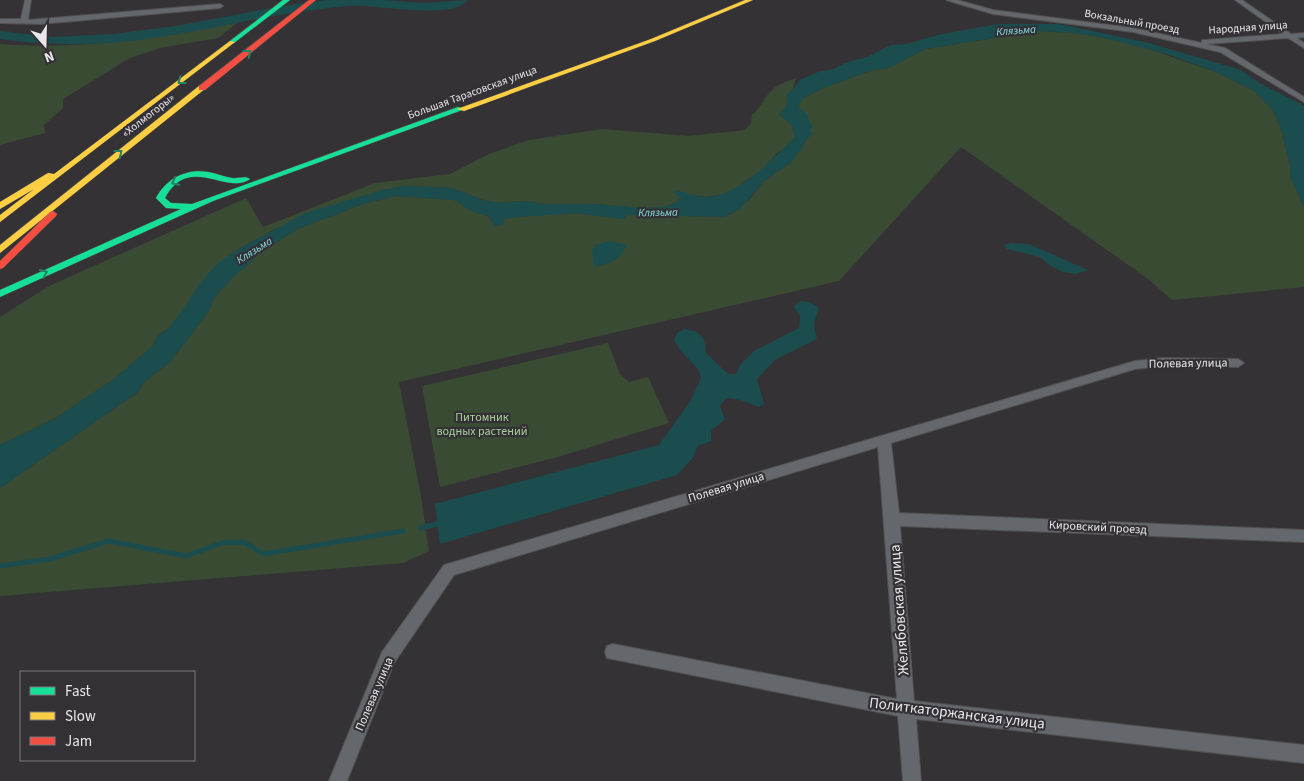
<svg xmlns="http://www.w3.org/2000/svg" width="1304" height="781" font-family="'Source Sans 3',sans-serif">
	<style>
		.green { fill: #3a4b34 }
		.water { fill: #1b4d4f }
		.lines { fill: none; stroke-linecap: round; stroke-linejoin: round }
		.stream { stroke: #1b4d4f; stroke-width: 5 }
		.river { fill: #1b4d4f; fill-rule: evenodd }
		.street-casing { stroke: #515051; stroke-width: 2 }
		.fast-casing { stroke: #515051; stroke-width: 1 }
		.slow-casing { stroke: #515051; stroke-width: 1 }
		.jam-casing { stroke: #515051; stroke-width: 1 }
		.street { fill: #64676b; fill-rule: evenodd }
		.fast { fill: #16e098; fill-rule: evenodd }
		.slow { fill: #ffcf43; fill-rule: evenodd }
		.jam { fill: #f24e42; fill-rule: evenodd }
		.oneway { stroke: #268062 }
		.labels { text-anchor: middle; stroke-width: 4.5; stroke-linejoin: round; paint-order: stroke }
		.far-street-label { font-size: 11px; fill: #e9e7ea; stroke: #343136 }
		.far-water-label { font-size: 11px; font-style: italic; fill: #85dfe1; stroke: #343136 }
		.street-label { font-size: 12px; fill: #e9e7ea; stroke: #343136 }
		.park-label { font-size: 12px; fill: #a8d19a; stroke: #343136 }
		.near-street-label { font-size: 15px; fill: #e9e7ea; stroke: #343136 }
	</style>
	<rect width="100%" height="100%" fill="#343235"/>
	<path class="green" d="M236,20H241L218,38L160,48L130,58L63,99V108L44,125L45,133L0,145V44C77,50 152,39 226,24Z
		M1039,31L1073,33L1100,37L1143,47L1216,72L1253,90L1273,110L1281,129L1290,165L1291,179L1304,207V287L1172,300L1148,279L961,147L839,281L399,382L421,496L429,551L403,563L0,596V488L138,392L144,382L170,362L209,311L214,298L235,275L248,265L258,254L297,229L366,203L396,196L454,200C467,205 474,213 488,216L495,227L505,219L517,216L576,213L724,217L731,214L749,200L764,181L790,163L808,137L812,134L809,130L808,120L798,107L802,99L821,89L872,70L889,68L925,49Z
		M796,78L793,90L788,94L786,107L779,114L792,125L795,137L782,150L777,153L763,169L729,193L707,197L692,195L680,198L677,202L664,207L644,208L594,204H544L525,201L499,203L486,201L452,188L407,186L382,190L277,228L237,250L167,330L158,335L152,347L114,379L54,419L0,445V317L49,286L246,198L263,227L375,183L450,174L489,154L529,140L602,129L688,136L745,130L751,123L752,115C759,110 764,98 771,91C777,84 789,81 796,78Z
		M608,343L620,374L629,382L648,377L669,423L554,458L440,487L422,386Z"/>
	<path class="water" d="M998,24H1059L1149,43L1241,70L1259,83L1301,104L1304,106V207L1291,179L1290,165L1281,129L1273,110L1253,90L1216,72L1170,55L1100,37L1073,33L1039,31L925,49L889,68L872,70L821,89L802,99L798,107L808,115V120L813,127L809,130L813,132C811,136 805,140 802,145L803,147L790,163L764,181L741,208L724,217L626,215V218L620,219L576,213L508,218L505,219L503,225L495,227L488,216C481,214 474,213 468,209C463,206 461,203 454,200L396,196L366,203L297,229L258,254L248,265L235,275L214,298L209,311L170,362L144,382L138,392L0,488V445L54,419L114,379L152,347L158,335L167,330L184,308L200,283L218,263L237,250L305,213L382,190L407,186L452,188L486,201L499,203L525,201L544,204H594L644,208L664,207L677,202L680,198L673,192L677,190C687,193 696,197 707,197C740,195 772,159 795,137L792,125L779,114L786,107L788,93L793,90L800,80L818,72L834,69L844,63L867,57L891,45L907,44L937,35Z
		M610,241L627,245C619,260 611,264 594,267L592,252L595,245Z
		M1011,243L1029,244L1088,270L1076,274L1062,272L1048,264L1040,257L1007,249L1004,245Z
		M800,301L810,302L819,308C814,319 813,327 817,339L776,359L757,379L764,404L759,407L741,400L726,398L720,406L725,419L711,431V441L698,446L692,459L677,475L440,544L435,504L659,445L691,400L701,378L699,370L680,350L674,340L677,333L684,329C699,331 707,337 705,352L728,374H736L741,364L754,351L799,328L800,316L794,307Z"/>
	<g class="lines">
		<path class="stream" d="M420,528L437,524
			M0,566L50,559L108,541L187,556L221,543L244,542L263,554L403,531"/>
		<path class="river" d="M327,0H384L423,3L468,0C451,21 376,4 350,6C275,11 203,33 129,41C85,46 43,45 0,39V31L53,37L114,34L176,26L277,7Z"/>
		<g class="street-casing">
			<path id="street" d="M25,0H31L28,20L220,4L223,6L220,8L41,24L0,23V19H21Z
				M946,0H957L993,10L1133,28L1202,43V40H1205L1283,34L1235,0H1242L1291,34L1304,33V37L1297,38L1304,43V48L1288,38L1206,44L1225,48L1304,97V102L1220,52L1133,32L993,14Z
				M1162,358L1238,359L1244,363L1238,367L1162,366L1135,369L891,443L899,513L1304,530V542L900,526L914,701L1304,745V763L916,719L921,781H903L898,716L607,658L605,652L607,646L613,644L897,699L878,447L454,575L394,663L347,781H329L382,652L444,565L1135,361Z"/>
		</g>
		<g class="fast-casing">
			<path id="fast" d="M283,0H290L234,43H230V41Z
				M458,107L465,109L213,201L0,297V290L181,209L166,208L156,198C166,179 186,168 208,172C216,173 224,177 232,178C238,179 245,175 250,179C227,196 189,153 165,198L171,203L192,204Z"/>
		</g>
		<g class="slow-casing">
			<path id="slow" d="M745,0H753L655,41L464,111L457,109L651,39Z
				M230,41L235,42L0,222V215L34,189L0,209V202L48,173L54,174Z
				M199,86L206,88L0,253V245Z"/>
		</g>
		<g class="jam-casing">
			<path id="jam" d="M309,0H316L205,90H199V86Z
				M53,211L57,214L56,216L3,268L0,269V261L50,212Z"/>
		</g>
		<use href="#street" class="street"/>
		<use href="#fast" class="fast"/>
		<use href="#slow" class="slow"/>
		<use href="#jam" class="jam"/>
	</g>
	<defs><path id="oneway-chevron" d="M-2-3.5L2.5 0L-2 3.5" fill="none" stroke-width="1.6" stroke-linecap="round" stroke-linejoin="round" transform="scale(1.25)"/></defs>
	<g class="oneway">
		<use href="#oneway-chevron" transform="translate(248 53) rotate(-38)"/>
		<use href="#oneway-chevron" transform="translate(181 81) rotate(143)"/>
		<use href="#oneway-chevron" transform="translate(119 153) rotate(-38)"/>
		<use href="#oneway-chevron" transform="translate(175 182) rotate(153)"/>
		<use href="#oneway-chevron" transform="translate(44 273) rotate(-24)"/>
	</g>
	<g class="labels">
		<g class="far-street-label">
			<text transform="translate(1132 21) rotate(10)" y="4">Вокзальный проезд</text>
			<text transform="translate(1248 27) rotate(-4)" y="4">Народная улица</text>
			<text transform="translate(472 92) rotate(-20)" y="4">Большая Тарасовская улица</text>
			<text transform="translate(148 115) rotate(-38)" y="4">«Холмогоры»</text>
		</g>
		<g class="far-water-label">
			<text transform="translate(1016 30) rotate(-4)" y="4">Клязьма</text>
			<text transform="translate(658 212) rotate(-1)" y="4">Клязьма</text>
			<text transform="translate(254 250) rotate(-32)" y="4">Клязьма</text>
		</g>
		<g class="street-label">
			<text transform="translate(1188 363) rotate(-1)" y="4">Полевая улица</text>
			<text transform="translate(726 487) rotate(-17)" y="4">Полевая улица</text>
			<text transform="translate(1098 527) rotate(3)" y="4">Кировский проезд</text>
			<text transform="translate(374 694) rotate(-67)" y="4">Полевая улица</text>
		</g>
		<g class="park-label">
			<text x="482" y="421">Питомник<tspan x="482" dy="14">водных растений</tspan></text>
		</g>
		<g class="near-street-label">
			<text transform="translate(899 610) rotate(-94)" y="5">Желябовская улица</text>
			<text transform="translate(957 713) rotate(7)" y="5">Политкаторжанская улица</text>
		</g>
	</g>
	<rect x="20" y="671" width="175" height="90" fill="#343136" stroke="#7c7a7e"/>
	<rect x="30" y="687" width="25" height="8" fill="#16e098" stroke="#7c7a7e"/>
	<text x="65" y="696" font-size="15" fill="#e9e7ea">Fast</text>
	<rect x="30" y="712" width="25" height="8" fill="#ffcf43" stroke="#7c7a7e"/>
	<text x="65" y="721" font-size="15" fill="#e9e7ea">Slow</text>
	<rect x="30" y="737" width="25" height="8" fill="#f24e42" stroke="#7c7a7e"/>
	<text x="65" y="746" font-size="15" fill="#e9e7ea">Jam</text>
	<g transform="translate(45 45) rotate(160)" stroke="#343136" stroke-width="4" paint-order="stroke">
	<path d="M0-4L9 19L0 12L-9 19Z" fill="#e9e7ea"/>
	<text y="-8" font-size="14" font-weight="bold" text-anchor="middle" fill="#e9e7ea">N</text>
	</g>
</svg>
